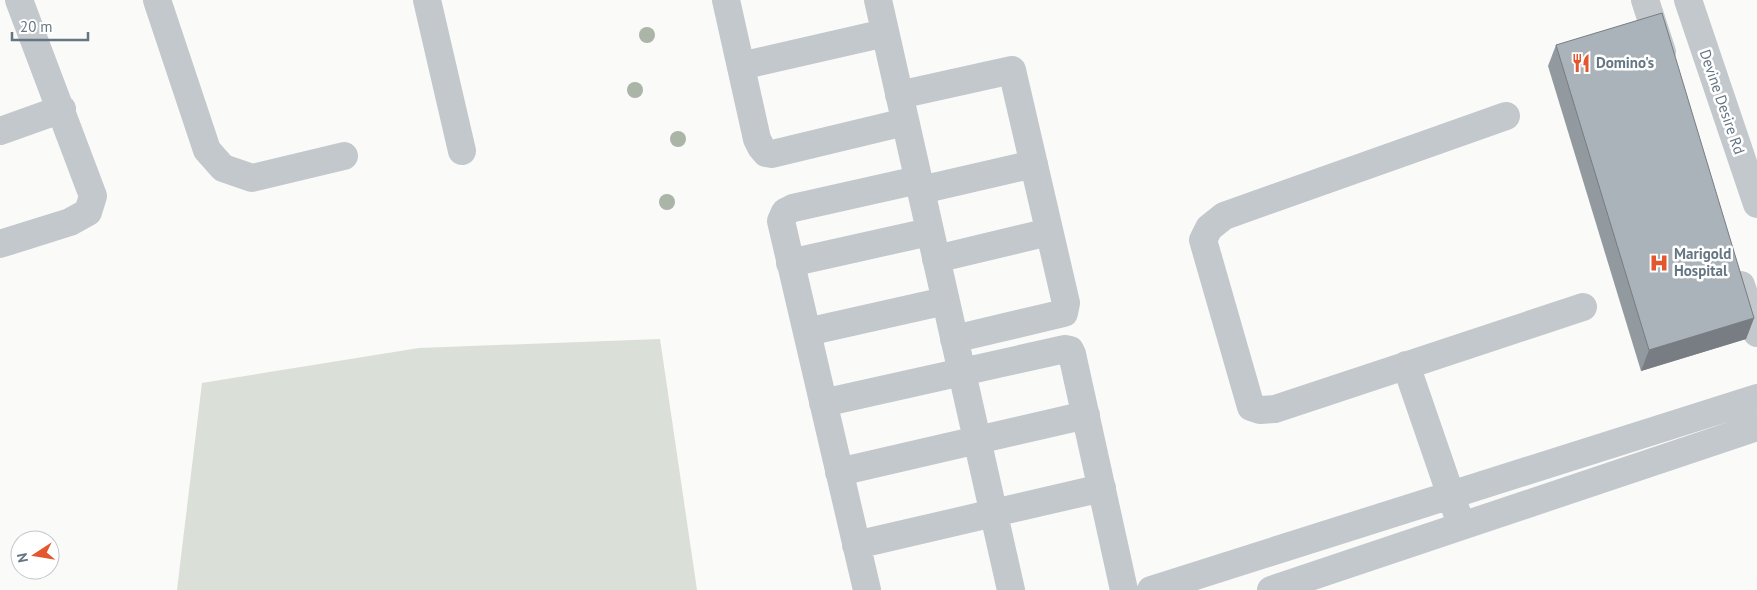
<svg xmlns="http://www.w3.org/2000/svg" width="1757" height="590" font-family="'PT Sans',sans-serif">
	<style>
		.green { fill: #dadfd7 }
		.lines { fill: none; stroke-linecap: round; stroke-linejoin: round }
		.minor { stroke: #c3c8cc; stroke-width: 28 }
		.tree { fill: #aab4a7 }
		.wall { fill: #929a9f }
		.shaded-wall { fill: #777d82 }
		.building { fill: #aab3b9; stroke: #777d82 }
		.labels { text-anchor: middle; stroke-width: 5; stroke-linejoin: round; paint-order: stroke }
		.poi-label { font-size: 15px; font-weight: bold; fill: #657683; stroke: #fff; text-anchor: start }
		.street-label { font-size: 15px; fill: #657683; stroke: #fff }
	</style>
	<rect width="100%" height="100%" fill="#fafaf8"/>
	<path class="green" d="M660,339L697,590H177L202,383L419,348Z"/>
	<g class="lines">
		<path class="minor" d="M157,0L207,150L223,168L252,178L344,156
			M427,0L462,151
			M726,0L757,139L761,147L766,153L772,154L905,122
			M878,0L1011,590
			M1645,0L1662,52
			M1688,0L1757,204
			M741,66L885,33
			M899,95L1012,70L1066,303L1064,313L954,339
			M1506,116L1224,216L1209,228L1203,240L1251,407L1260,410L1275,409L1583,307
			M0,131L62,109
			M921,190L1034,164
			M0,244L70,222L88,212L93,196L19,0
			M936,259L1049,232
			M790,263L929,232
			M1741,285L1757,333
			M807,332L945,301
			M1406,365L1457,513
			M823,403L1065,349L1070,350L1072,354L1124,590
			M839,472L1086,415
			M856,545L1102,488
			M867,590L781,221L785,212L793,208L918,180
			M1151,590L1757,398
			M1271,590L1757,427"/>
	</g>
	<g class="tree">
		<circle cx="647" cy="35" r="8"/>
		<circle cx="635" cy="90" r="8"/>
		<circle cx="678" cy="139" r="8"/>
		<circle cx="667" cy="202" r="8"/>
	</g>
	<path class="wall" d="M1556,45L1754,318L1746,339L1641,371L1548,66Z"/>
	<path class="shaded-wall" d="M1754,318L1746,339L1641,371L1649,350Z"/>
	<path class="building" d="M1662,13L1754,318L1649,350L1556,45Z"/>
	<defs>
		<g id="restaurant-bare" transform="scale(1.5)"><path d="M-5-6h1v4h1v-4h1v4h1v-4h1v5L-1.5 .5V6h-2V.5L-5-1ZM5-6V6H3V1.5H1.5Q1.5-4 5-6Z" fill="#e4572e" stroke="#fff" stroke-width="2.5" paint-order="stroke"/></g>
		<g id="hospital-bare" transform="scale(1.5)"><path d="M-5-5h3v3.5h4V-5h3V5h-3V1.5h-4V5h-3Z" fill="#e4572e" stroke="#fff" stroke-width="2.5" paint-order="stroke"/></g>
	</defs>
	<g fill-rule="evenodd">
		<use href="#restaurant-bare" x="1581" y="63"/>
		<use href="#hospital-bare" x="1659" y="263"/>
	</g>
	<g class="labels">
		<g class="poi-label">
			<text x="1596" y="68">Domino's</text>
			<text x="1674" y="259">Marigold<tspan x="1674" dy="17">Hospital</tspan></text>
		</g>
		<g class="street-label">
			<text transform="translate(1722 102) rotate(71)" y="5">Devine Desire Rd</text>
		</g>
	</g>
	<g transform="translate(35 555) rotate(258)"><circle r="24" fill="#ffffff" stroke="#c1c8cd"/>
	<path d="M0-4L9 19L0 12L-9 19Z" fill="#e4572e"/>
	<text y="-8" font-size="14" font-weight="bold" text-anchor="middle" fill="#657683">N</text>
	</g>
	<path d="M12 32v8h76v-8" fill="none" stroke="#657683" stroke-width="2.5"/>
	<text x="20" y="32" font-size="15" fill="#657683" stroke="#ffffff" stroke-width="4" paint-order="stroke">20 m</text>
</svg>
